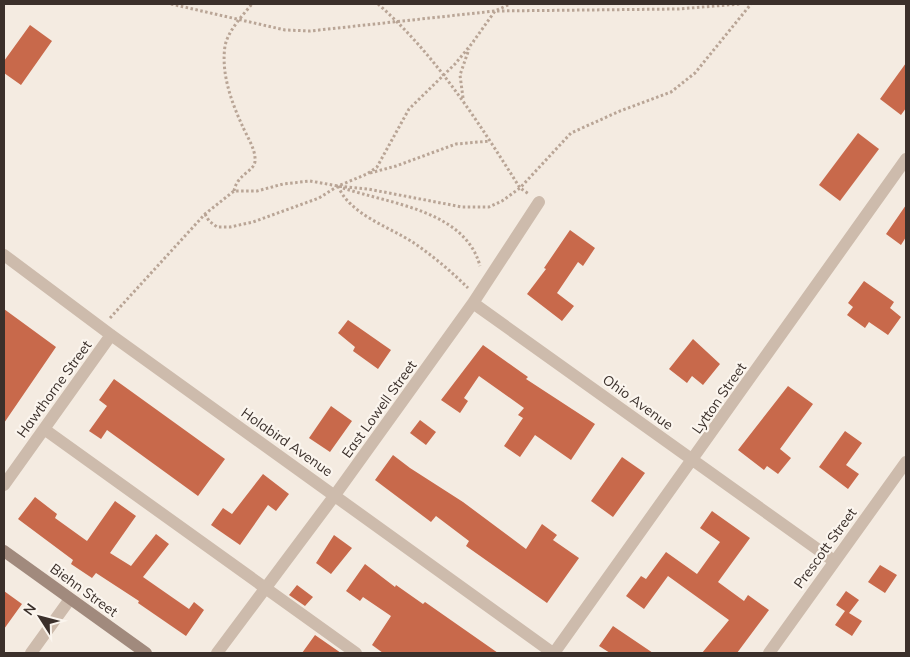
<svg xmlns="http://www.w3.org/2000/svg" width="910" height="657" font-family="Mulish,sans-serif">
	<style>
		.building { fill: #c8694b }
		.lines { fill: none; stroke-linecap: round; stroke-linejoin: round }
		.path { stroke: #b9a596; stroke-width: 3; stroke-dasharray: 2.5 2.5; stroke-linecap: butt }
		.street { stroke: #cdbbac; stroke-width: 12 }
		.secondary { stroke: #a18a7d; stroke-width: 12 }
		.labels { text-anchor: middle; stroke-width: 4.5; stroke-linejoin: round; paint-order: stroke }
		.street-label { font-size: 14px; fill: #3b302b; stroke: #fbf5ee }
	</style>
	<rect width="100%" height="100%" fill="#f4ebe1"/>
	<path class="building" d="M30,25L52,41L21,85L4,73V61Z
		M906,63V108L901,115L880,99Z
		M858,133L879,149L840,201L819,185Z
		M906,205V237L901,245L886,234Z
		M570,230L595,248L583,266L578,262L557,293L574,306L562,321L527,294L546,269L544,268Z
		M864,281L894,302L890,308L901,317L888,335L869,322L865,328L847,315L853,307L848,303Z
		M4,309L56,347L4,423Z
		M348,320L391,350L378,369L353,351L355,347L338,333Z
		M693,339L720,364L703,385L692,376L687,383L669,369Z
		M483,345L528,377L526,379L595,424L571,460L535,435L520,457L504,446L523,418L518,415L524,408L479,376L464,398L468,401L460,413L441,400Z
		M114,379L225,459L198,496L107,430L101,439L89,431L107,406L99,400Z
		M788,386L813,404L780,449L791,458L778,474L767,466L764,470L738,450Z
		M331,406L352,421L330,452L309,438Z
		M420,420L436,432L426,445L410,433Z
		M845,431L862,443L846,465L859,474L848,489L819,467Z
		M393,455L410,468L463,502L526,549L542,524L557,535L553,540L579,558L547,603L466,546L469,541L436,516L431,522L375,480Z
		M622,457L645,473L613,517L591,501Z
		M263,474L289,494L276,511L268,505L240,545L211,525L223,508L232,514Z
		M35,497L57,514L55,518L87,541L115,501L136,516L110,553L131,566L156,534L169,544L143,577L189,609L194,602L204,610L186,636L138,603L139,601L96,573L92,578L71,564L73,560L18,519Z
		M712,511L750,538L718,582L744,601L748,595L769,610L737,653H702L729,620L668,576L644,609L626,596L641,576L646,579L666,552L697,574L720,542L700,528Z
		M334,535L352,548L331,574L316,563Z
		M365,564L395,587L396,585L423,604L425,602L498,653H383L372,645L391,616L363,597L360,601L346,591Z
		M880,565L897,575L885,593L868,582Z
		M297,585L313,597L305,606L289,595Z
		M4,591L22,604L4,629Z
		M846,591L859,600L849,613L862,621L852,636L835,625L845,611L836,605Z
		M613,626L653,653H610L599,646Z
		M315,635L341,653H302Z"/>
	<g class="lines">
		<path class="path" d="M171,4L285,30L310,31L495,11L678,9L740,4
			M378,4C436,55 479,123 520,188L529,194
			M473,42L495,11L510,4
			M463,98L460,75L469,49
			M370,173L396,166L456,144L490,141
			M338,186C350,215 390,227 414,243C433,256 452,272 468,288
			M343,188C390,204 465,210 480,266
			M234,191C237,174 255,171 255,161C256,149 246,135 242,125C231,101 221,73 225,46C228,31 242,16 252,4
			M205,214L209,221L217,227H230L253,222L319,198L338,186L367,174L377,167L409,109L455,64L474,41
			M110,318L205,214L234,191H257L283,184L310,181L338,186L368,189L462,207H489L502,201L520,188L571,133L620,111L671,92L695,73L751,4"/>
		<path class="street" d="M4,255L111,335L553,653
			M473,303L834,561
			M44,429L356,653
			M4,485L111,335
			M31,653L70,599
			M217,653L335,495L473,303L539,202
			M554,653L906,159
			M769,653L906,462"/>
		<path class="secondary" d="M4,551L146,653"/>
	</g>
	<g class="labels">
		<g class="street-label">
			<text transform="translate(54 389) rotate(-54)" y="5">Hawthorne Street</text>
			<text transform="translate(719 398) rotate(-55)" y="5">Lytton Street</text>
			<text transform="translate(638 402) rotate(36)" y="5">Ohio Avenue</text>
			<text transform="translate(379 409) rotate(-54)" y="5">East Lowell Street</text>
			<text transform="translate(287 442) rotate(35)" y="5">Holabird Avenue</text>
			<text transform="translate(825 548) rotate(-54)" y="5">Prescott Street</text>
			<text transform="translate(84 590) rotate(36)" y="5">Biehn Street</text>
		</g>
	</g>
	<rect width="910" height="657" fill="none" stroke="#3b302b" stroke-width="10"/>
	<g transform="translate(40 617) rotate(306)" stroke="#fbf5ee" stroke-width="4" paint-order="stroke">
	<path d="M0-4L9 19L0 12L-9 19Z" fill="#3b302b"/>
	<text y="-8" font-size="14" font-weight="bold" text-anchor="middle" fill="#3b302b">N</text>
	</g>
</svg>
